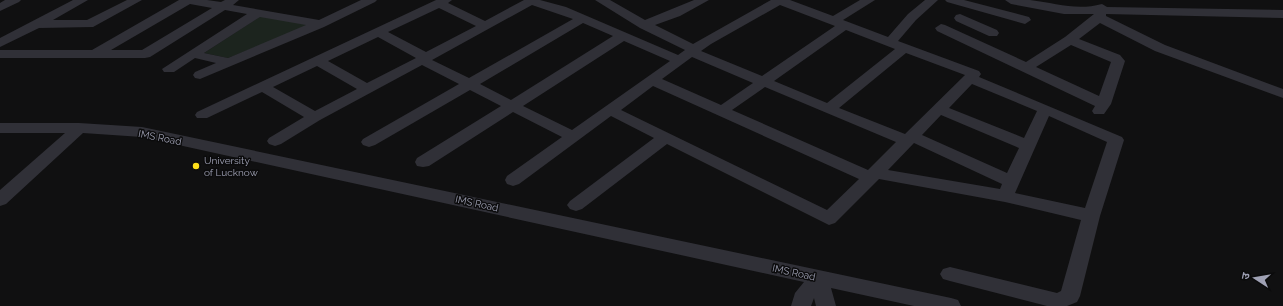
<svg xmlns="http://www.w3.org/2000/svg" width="1283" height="306" font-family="Raleway,'Noto Sans Devanagari',sans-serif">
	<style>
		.green { fill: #1c241e }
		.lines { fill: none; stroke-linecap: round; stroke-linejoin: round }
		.minor { fill: #303037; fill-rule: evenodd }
		.poi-dot { fill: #ffdf1a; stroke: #0b0b0c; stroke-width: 1.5 }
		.labels { text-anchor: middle; stroke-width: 3; stroke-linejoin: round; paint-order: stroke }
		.street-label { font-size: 10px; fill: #9fa1b4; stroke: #0b0b0c }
		.poi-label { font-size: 10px; fill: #9fa1b4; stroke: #0b0b0c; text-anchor: start }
	</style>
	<rect width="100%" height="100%" fill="#101011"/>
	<path class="green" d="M261,16L312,25L228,58L204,53Z"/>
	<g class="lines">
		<path class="minor" d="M5,0H21L19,2L0,11V3Z
			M73,0H88L53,20H87L127,0H142L93,27L39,28L0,47V38Z
			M179,0H207L221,2L225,0H239L233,5L319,20L361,0H377L375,2L324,27L200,79L195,78L193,75L195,72L216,63L195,58L174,72H164L162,69L247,14L225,10L150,57L145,58H0V50H92ZM190,4L212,8L142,50H111ZM260,17L306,25L228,58L204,53Z
			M436,0H452L448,3L485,21L524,0H540L566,7L678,55L685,50L640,28L595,0H610L645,20L694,0H709L680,16L655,25L693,44L771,0H790L833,16L860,0H875L843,20L888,37L908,14L925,0H938L916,20L898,41L979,71L981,74L979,77L1122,137L1124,140L1100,216L1080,296L1077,302L1067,306H1047L950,281L943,279L940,274L943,269L950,267L1057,293L1061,291L1081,220L1005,202L879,179L835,223L829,225L667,144L582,209L576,211L570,209L567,205L570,201L654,138L611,116L519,184L513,186L507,184L505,180L507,176L562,137L513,112L429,166L423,167L417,166L415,162L417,158L501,106L470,90L375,145L369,147L363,145L361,142L363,139L459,84L422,65L320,120L281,144L275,146L269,144L267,141L269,138L304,117L262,92L207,118H197L195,115L197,112ZM532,5L573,19L469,78L432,60ZM780,5L835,26L762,76L701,51L711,44ZM439,8L476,26L426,52L388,32ZM583,23L613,36L511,100L480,84ZM846,30L895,49L827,103L774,81ZM378,37L416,58L367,83L328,61ZM624,41L670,61L572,130L523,106ZM906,53L965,75L905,134L839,108ZM692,57L753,83L721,105L662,79ZM317,66L357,89L315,111L273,87ZM972,84L1037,111L1024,138L949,108ZM653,86L859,179L827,210L621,110ZM765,87L896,142L868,170L732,110ZM941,115L1019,148L1007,173L922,135ZM1049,116L1107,142L1085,208L1015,193ZM914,143L1002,184L1000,189L888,170Z
			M945,0H964L1029,17L1031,20L1025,24L947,2Z
			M1005,0C1013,0 1022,0 1030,0C1056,3 1076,11 1102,4L1107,7L1283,10V18L1106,14V16L1165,45L1283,89V98L1155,51L1100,23L1079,39L1120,55L1125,61L1111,104L1104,114H1094L1092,111L1095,106L937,31L935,28L941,24L945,25L1026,62L1065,37L1094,14H1064L1011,4ZM1071,45L1111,62L1099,96L1036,67Z
			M960,14L997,30L999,33L997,36H989L956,21L954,18L956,15Z
			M0,123H79L142,127L951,298L958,300L961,306H914L831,288L836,306H816L814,298L811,306H791L795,293L804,282L142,137L83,133L6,204L0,206V190L65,133H0Z"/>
	</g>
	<circle class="poi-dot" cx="196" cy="166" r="4"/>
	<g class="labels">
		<g class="street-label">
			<text transform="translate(160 137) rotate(11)" y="4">IMS Road</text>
			<text transform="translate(477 203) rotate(12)" y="4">IMS Road</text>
			<text transform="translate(794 272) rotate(12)" y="4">IMS Road</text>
		</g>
		<g class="poi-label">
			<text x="204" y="164">University<tspan x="204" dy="12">of Lucknow</tspan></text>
		</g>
	</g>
	<g transform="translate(1255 278) rotate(282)" stroke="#0b0b0c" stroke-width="3" paint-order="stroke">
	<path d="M0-3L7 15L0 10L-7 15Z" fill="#9fa1b4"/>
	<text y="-6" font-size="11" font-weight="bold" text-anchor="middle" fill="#9fa1b4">उ</text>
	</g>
</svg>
